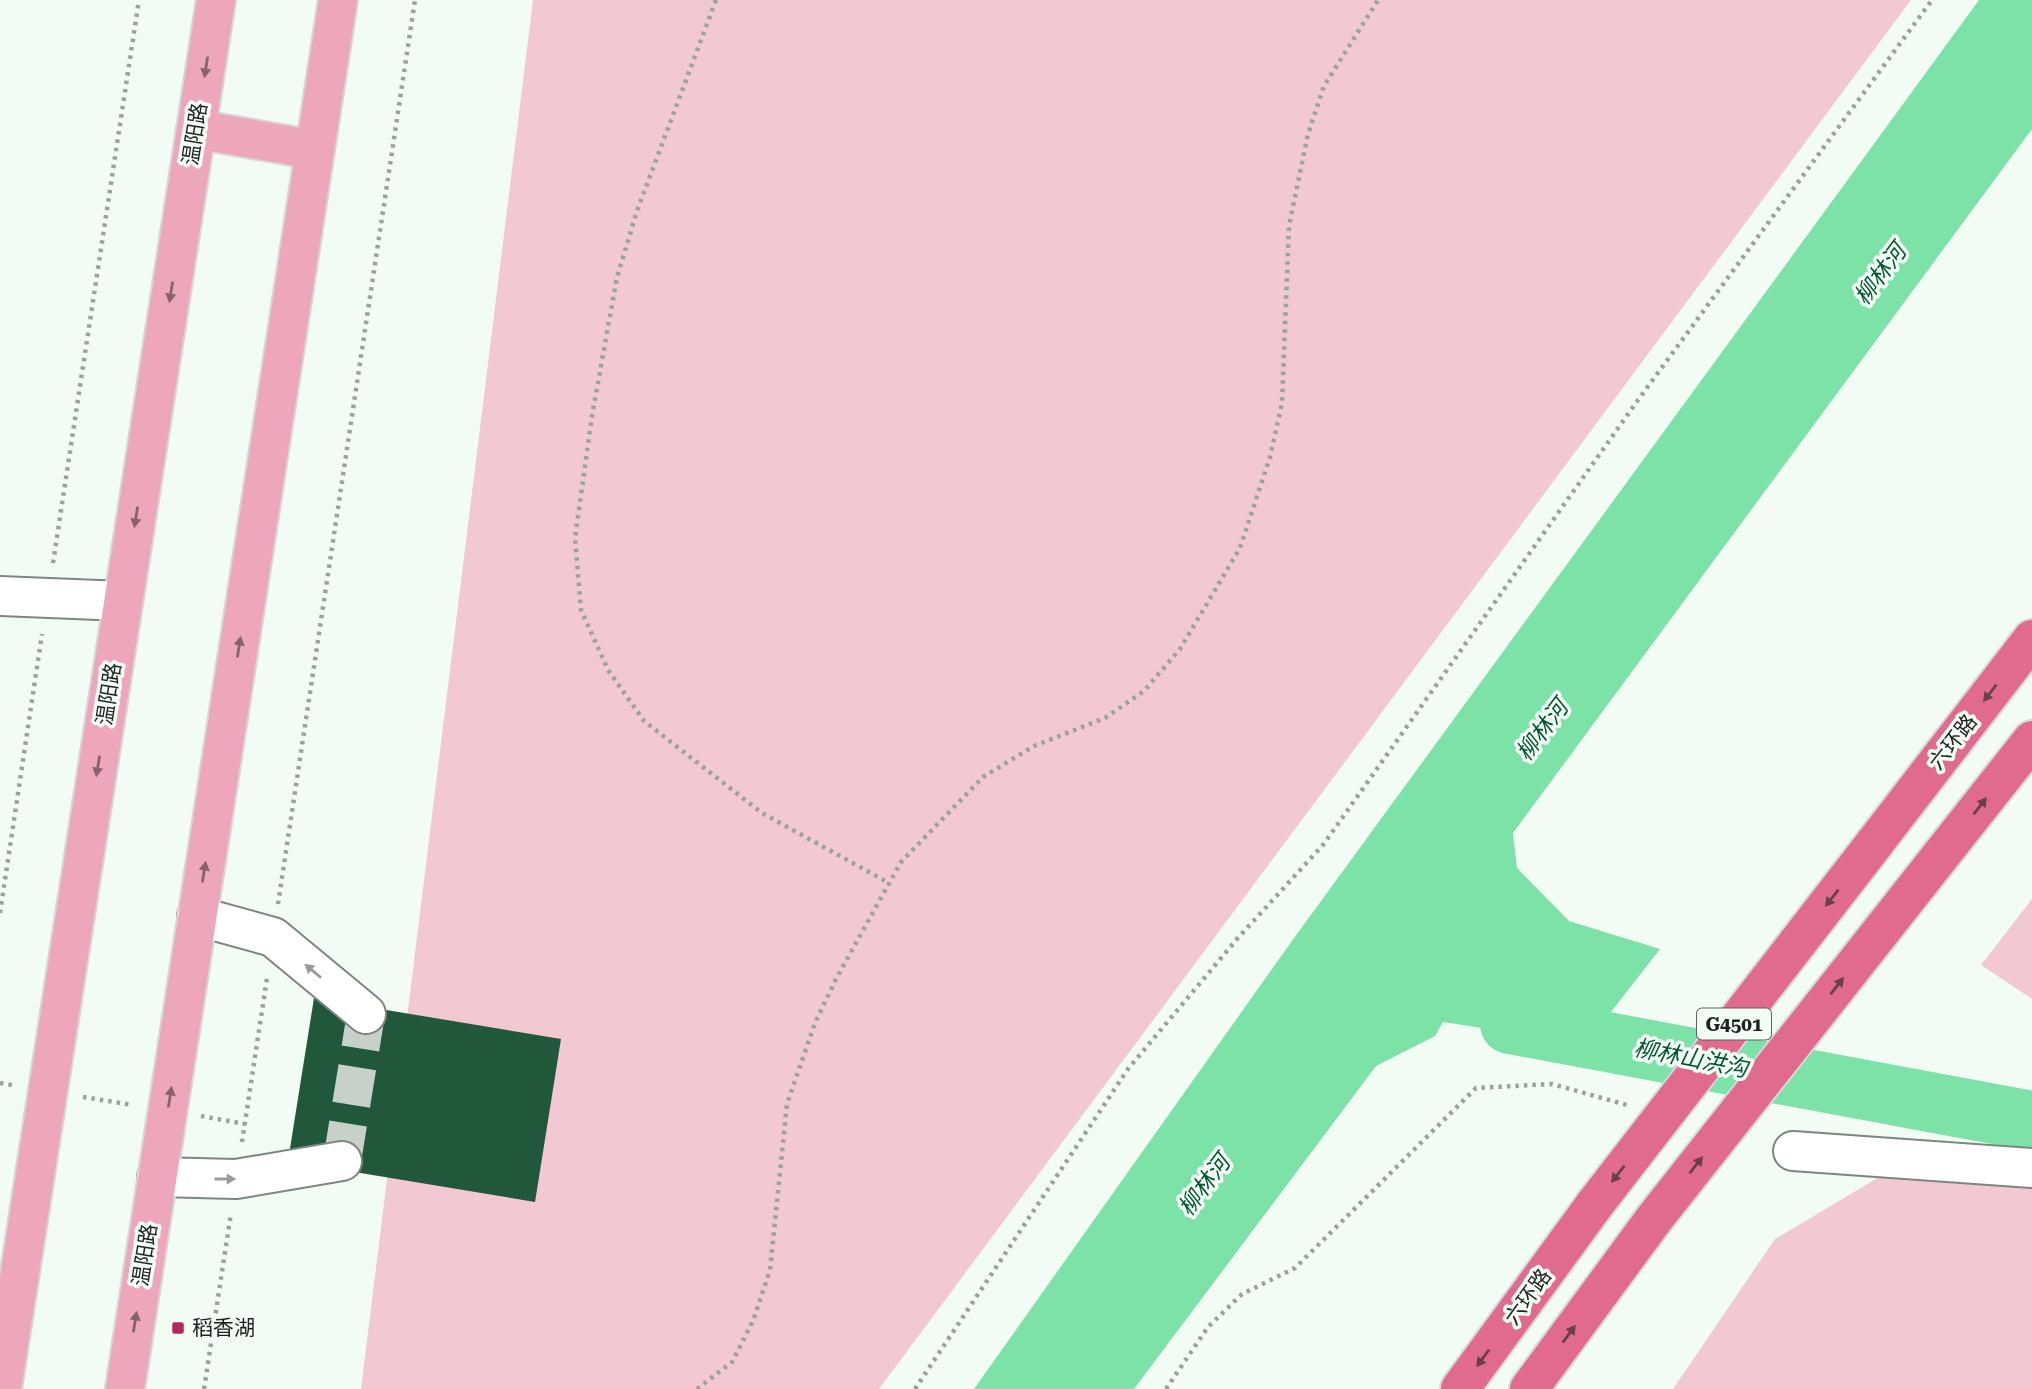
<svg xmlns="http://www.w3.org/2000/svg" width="2032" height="1389" font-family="'Roboto Serif','Noto Sans SC',serif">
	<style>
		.green { fill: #f2c8d2 }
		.water { fill: #7de2a8 }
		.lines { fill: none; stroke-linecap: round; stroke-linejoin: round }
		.river { stroke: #7de2a8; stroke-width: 60 }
		.building { fill: #21573a }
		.minor-tunnel { stroke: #c8d0ca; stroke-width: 38; stroke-dasharray: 38 19; stroke-linecap: butt }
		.minor-casing { stroke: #7d8680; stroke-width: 42 }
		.major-casing { stroke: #d6d7d7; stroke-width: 42 }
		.highway-casing { stroke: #d6d7d7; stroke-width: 42 }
		.path { stroke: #9ba29d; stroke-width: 4.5; stroke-dasharray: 3.5 5; stroke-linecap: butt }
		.minor { stroke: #fff; stroke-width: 38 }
		.major { stroke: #eda6bc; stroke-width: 38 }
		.highway { stroke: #e16b8f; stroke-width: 38 }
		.highway-bridge-casing { stroke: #d6d7d7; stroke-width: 42; stroke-linecap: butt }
		.highway-bridge { stroke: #e16b8f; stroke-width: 38 }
		.oneway { fill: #86646e }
		.oneway2 { fill: #6c3f4c }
		.oneway3 { fill: #9a9b9a }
		.poi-dot { fill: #b4275e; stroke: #f2fcf5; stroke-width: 2.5 }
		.labels { text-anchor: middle; stroke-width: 7; stroke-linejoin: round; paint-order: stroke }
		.shield { fill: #f2fcf5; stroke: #5e635f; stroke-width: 2 }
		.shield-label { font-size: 19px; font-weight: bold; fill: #1e211f }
		.street-label { font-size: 21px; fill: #1e211f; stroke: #f2fcf5 }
		.poi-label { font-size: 21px; fill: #1e211f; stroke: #f2fcf5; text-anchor: start }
		.water-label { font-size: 23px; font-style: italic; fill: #015632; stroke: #f2fcf5 }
	</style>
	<rect width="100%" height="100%" fill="#f2fcf5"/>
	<path class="green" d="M533,0H1911L879,1389H361Z
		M2032,899V999L1981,965Z
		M1928,1148L2032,1170V1389H1673L1775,1239Z"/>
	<path class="water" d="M1979,0H2032V129L1513,833L1517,868L1569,921L1660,949L1586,1044L1443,1022L1435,1036L1376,1066L1134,1389H974L1294,938Z"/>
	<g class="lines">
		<path class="river" d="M1510,1024L2032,1121"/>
	</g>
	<path class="building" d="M314,998L561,1039L535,1202L288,1161Z"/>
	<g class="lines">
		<path class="minor-tunnel" d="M342,1161L366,1014"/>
		<g class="minor-casing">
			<path id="minor" d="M0,596L123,601
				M197,916L273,937L366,1014
				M1793,1151L2032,1168
				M157,1177L236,1179L342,1161"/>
		</g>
		<g class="major-casing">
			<path id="major" d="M196,129L315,150
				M2,1389L216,0
				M125,1389L338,0"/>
		</g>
		<g class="highway-casing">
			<path id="highway" d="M1874,844L2032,639
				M1938,859L2032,740
				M1460,1389L1595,1204
				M1529,1389L1654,1219"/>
		</g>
		<path class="path" d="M716,0L637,211L617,277L592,416L575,538L581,610L608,670L644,721L762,813L889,883
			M53,563L139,0
			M278,904L415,0
			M0,913L42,634
			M0,1083L12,1085
			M83,1097L133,1105
			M201,1116L245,1124
			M242,1142L267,978
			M204,1389L231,1213
			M697,1389L732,1362L753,1321L770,1270L787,1104L815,1023L836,979L901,862L983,777L1034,746L1105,718L1144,691L1180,649L1240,548L1270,457L1282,403L1289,226L1308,134L1324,86L1378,0
			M915,1389L1128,1069L1237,939L1323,845L1638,400L1932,0
			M1166,1389L1208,1327L1242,1294L1295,1268L1476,1088L1552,1084L1627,1105"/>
		<use href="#minor" class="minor"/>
		<use href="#major" class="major"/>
		<use href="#highway" class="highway"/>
		<g class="highway-bridge-casing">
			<path id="highway-bridge" d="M1595,1204L1874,844
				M1654,1219L1938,859"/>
		</g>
		<use href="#highway-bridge" class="highway-bridge"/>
	</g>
	<defs><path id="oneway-solid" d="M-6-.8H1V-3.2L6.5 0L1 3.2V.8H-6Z" transform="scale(1.75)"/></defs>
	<g class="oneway">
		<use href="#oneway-solid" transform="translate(206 67) rotate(99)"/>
		<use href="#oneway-solid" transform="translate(171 292) rotate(99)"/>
		<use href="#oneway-solid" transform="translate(136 517) rotate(99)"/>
		<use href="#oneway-solid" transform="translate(239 647) rotate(-81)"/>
		<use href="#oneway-solid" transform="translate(98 766) rotate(99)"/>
		<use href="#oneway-solid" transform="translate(204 872) rotate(-81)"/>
		<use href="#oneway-solid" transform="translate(170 1097) rotate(-81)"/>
		<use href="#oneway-solid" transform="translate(135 1322) rotate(-81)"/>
	</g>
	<g class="oneway2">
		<use href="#oneway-solid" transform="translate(1990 693) rotate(128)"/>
		<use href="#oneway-solid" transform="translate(1980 806) rotate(-52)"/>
		<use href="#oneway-solid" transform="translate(1832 898) rotate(128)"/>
		<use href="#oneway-solid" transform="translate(1837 986) rotate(-52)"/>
		<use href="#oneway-solid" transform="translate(1696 1165) rotate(-52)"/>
		<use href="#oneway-solid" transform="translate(1618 1174) rotate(128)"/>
		<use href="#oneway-solid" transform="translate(1569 1334) rotate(-54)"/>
		<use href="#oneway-solid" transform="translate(1483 1358) rotate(126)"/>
	</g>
	<g class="oneway3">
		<use href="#oneway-solid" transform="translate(313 971) rotate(-140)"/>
		<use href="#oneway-solid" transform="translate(225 1179)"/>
	</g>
	<rect class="poi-dot" x="171" y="1321" width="14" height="14" rx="3.5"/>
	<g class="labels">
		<rect class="shield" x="1697" y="1008.5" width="74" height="31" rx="5"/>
		<g class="shield-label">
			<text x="1734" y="1031">G4501</text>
		</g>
		<g class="street-label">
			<text transform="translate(195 134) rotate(-81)" y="7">温阳路</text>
			<text transform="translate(109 694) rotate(-81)" y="7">温阳路</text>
			<text transform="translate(1953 742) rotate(-52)" y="7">六环路</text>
			<text transform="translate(145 1255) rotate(-81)" y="7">温阳路</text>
			<text transform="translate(1528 1297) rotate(-54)" y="7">六环路</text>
		</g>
		<g class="poi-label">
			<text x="192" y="1335">稻香湖</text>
		</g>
		<g class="water-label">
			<text transform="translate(1880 274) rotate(-53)" y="8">柳林河</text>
			<text transform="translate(1542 730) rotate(-53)" y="8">柳林河</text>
			<text transform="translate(1691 1058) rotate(11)" y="8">柳林山洪沟</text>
			<text transform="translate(1204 1185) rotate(-53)" y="8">柳林河</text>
		</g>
	</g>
</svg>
